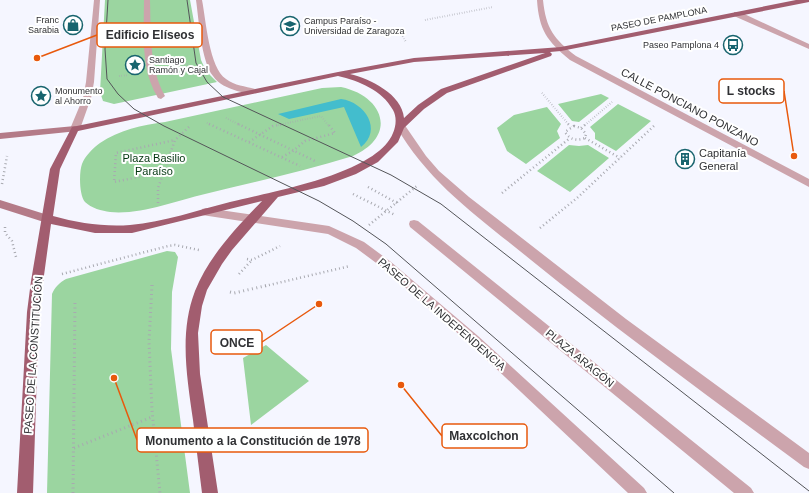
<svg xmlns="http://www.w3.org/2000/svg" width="809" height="493" font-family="Arial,sans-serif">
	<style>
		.green { fill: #9bd5a0 }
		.water { fill: #43bdcd }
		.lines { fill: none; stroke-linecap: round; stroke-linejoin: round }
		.path-far2 { stroke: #a8a9b0; stroke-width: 2; stroke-dasharray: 0.5 2; stroke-linecap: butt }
		.path-far1 { stroke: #a8a9b0; stroke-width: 2.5; stroke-dasharray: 1 3; stroke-linecap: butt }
		.path { stroke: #a8a9b0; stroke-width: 3; stroke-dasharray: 1 3.5; stroke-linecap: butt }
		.pedestrian { fill: #cca4ac; fill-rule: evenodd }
		.minor { fill: #cca4ac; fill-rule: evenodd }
		.tertiary { fill: #cca4ac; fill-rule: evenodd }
		.secondary { fill: #b47b88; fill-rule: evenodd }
		.primary { fill: #a25d6f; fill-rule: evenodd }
		.tram { stroke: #545559; stroke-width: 1 }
		.labels { text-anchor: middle; stroke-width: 4; stroke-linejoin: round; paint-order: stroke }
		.far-street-label { font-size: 9px; fill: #303134; stroke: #fff }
		.far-poi-label { font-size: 9px; fill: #303134; stroke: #fff; text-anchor: start }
		.street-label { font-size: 11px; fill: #303134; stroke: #fff }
		.poi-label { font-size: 11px; fill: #303134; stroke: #fff; text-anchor: start }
		.park-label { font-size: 11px; fill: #043611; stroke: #fff }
		.leader { fill: none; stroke: #e8590c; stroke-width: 1.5 }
		.callout-dot { fill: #e8590c; stroke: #fff; stroke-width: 1.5 }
		.callout { fill: #fff; stroke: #e8590c; stroke-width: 1.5 }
		.callout-label { font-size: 12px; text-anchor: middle; font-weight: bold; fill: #303134 }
	</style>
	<rect width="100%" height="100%" fill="#f5f6ff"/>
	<path class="green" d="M105,0H190L201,60L206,71L217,82L114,104L103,101L100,92Z
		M341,87C384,96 398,136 353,156C304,171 255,182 205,194C176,201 140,215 110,212C102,211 91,208 85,202C79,195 79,172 82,164C85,156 93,148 100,143C119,130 142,125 165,122L322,88Z
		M601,94L609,98L579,122L572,121L558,104Z
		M618,104L651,121L616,151L595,139V133L590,127Z
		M547,107L561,124L557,131L560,138L526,164L507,151L497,128L514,115Z
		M569,145L579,146L588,145L609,158L570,192L537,171Z
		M167,251L175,252L178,257L172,292L171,349L190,493H47L52,294C55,287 59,283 66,279Z
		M266,345L309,381L251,425L243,358Z"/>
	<path class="water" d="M341,99C365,102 383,130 361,147L344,107L289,119L278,114Z"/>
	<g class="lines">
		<path class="path-far2" d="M425,20L493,7
			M400,32L406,42
			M177,66L189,64
			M119,76L129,75
			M542,93L569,125
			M226,118L240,125
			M207,123L211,125
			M278,125L321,116L328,125
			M585,125L612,102"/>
		<path class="path-far1" d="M209,124L300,166
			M238,124L315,161
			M568,124L571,127
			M574,126L581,128L586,134L585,138C577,141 570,140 565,132Z
			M581,128L586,124
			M585,138L620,158
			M249,142L273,126L283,124
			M282,157L293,151L305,141L335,133L328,124
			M163,172L114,182L116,153L175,140
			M2,184L7,156
			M368,187L397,203
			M502,193L570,138
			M353,194L395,215
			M158,203V188L175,140L189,127
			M369,225L418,185
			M5,227V233L12,241L16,257
			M540,228L577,198L655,125
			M247,259L252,260L280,246
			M62,274L168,246L175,245L199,250
			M239,274L252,260
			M152,286V283
			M265,286L350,266"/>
		<path class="path" d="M152,285L149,342L152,410L160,493
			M230,292L234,293L269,285
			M74,448L152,417
			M73,493L75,301"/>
		<path class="pedestrian" d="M144,0H150C151,33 149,67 165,96L161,99L158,98C140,69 144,33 144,0Z
			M414,220L418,221L751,488L754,493H734L410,227L409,224L410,221Z"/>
		<path class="minor" d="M537,0H543C546,29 554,39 576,56L809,179V187L570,60C547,41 539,30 537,0Z
			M734,12H740L809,44V49L734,16Z"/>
		<path class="tertiary" d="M94,0H100L94,82L91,98L80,129L75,132L70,129L83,98L86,82Z
			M196,0H202C206,20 209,68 226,79C235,86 245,86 255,89L256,91L255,93C249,94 242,92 237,91C228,88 218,84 213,76C201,61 199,20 196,0Z
			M401,123L404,124L426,156L439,171L469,197L626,319L809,453V469L804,467C712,399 620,332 531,260C481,219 429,184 396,126Z
			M206,208L329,226L364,242L391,262L478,336L644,488L647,493H628L470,344L383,268L356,248L328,234L202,215L201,212L202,209Z"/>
		<path class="secondary" d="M75,126L78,127L80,129L78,131L0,139V133Z
			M0,200L51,216L52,219L51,222L47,223L0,208Z"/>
		<path class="primary" d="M796,0H809V2L561,51L550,52L552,54L551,56L447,93L424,109L404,128L398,142L378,162L356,174L324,186L278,197L232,250L222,264L207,290L202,306L198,333L200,374L218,493H202C199,469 196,445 193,420C187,377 179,333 195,291C209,256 236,228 262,201L132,233H95L51,224L39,312L33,493H17L27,312L31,281L50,169L72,127L338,72L414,58L561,47ZM545,53L441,89L418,105L404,118C402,94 370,79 350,74L414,62ZM338,76C359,81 382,90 393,110C397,117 396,126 393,133C377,174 270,192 230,202C198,210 164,222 130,225C104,227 78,223 53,216L60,169L78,131Z"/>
		<path class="tram" d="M108,0L105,49L107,79L118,94L134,109L164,126L319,201L353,221L386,244L674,493
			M187,0L196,63L207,82L223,97L391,175L441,204L809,491"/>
	</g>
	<defs>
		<g id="shop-ring" transform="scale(1)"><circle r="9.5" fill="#fff" stroke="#18646e" stroke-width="1.5"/><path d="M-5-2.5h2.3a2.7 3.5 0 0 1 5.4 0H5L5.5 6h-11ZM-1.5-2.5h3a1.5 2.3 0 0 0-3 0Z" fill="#18646e"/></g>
		<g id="university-ring" transform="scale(1)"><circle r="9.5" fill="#fff" stroke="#18646e" stroke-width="1.5"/><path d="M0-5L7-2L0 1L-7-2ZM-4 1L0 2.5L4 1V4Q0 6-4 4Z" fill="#18646e"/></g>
		<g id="bus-ring" transform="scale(1)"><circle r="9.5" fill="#fff" stroke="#18646e" stroke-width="1.5"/><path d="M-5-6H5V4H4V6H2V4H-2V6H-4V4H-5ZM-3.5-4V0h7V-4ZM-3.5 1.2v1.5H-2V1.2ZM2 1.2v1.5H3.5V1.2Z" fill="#18646e"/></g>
		<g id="sight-ring" transform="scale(1)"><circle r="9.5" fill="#fff" stroke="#18646e" stroke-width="1.5"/><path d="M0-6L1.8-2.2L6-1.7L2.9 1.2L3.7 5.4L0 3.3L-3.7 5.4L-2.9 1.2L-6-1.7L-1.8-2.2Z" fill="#18646e"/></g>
		<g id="building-ring" transform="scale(1)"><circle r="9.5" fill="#fff" stroke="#18646e" stroke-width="1.5"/><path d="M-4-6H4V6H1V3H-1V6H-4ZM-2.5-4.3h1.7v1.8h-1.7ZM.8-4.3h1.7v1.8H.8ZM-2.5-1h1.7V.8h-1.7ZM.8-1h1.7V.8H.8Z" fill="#18646e"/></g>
	</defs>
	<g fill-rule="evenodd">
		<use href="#shop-ring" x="73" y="25"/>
		<use href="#university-ring" x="290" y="26"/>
		<use href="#bus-ring" x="733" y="45"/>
		<use href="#sight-ring" x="135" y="65"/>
		<use href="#sight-ring" x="41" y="96"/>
		<use href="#building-ring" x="685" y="159"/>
	</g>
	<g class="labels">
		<g class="far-street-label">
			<text transform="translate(659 19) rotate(-11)" y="3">PASEO DE PAMPLONA</text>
		</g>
		<g class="far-poi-label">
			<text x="59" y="23" text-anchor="end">Franc<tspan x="59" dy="10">Sarabia</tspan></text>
			<text x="304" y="24">Campus Paraíso -<tspan x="304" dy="10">Universidad de Zaragoza</tspan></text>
			<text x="719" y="48" text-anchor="end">Paseo Pamplona 4</text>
			<text x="149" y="63">Santiago<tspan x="149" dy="10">Ramón y Cajal</tspan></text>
			<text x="55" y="94">Monumento<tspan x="55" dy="10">al Ahorro</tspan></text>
		</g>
		<g class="street-label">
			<text transform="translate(690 107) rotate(28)" y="4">CALLE PONCIANO PONZANO</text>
			<text transform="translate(442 314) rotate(41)" y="4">PASEO DE LA INDEPENDENCIA</text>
			<text transform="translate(33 355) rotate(-86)" y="4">PASEO DE LA CONSTITUCIÓN</text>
			<text transform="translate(580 358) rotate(39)" y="4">PLAZA ARAGÓN</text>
		</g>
		<g class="poi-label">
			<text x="699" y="157">Capitanía<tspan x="699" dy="13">General</tspan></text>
		</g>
		<g class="park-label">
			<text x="154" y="162">Plaza Basilio<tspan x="154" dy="13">Paraíso</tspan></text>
		</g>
	</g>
	<path class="leader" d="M37 58L97 35M794 156L784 91M319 304L262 342M401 385L442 436M114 378L137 440"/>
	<g class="callout-dot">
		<circle cx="37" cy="58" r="4"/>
		<circle cx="794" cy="156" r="4"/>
		<circle cx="319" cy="304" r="4"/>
		<circle cx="401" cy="385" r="4"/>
		<circle cx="114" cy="378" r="4"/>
	</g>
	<g class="callout">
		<rect x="97" y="23" width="105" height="24" rx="4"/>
		<rect x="719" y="79" width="65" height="24" rx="4"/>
		<rect x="211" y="330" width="51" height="24" rx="4"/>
		<rect x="442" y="424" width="85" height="24" rx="4"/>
		<rect x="137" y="428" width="231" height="24" rx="4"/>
	</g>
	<g class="callout-label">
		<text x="150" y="39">Edificio Elíseos</text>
		<text x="751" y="95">L stocks</text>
		<text x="237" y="347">ONCE</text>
		<text x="484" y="440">Maxcolchon</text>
		<text x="253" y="445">Monumento a la Constitución de 1978</text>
	</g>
</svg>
